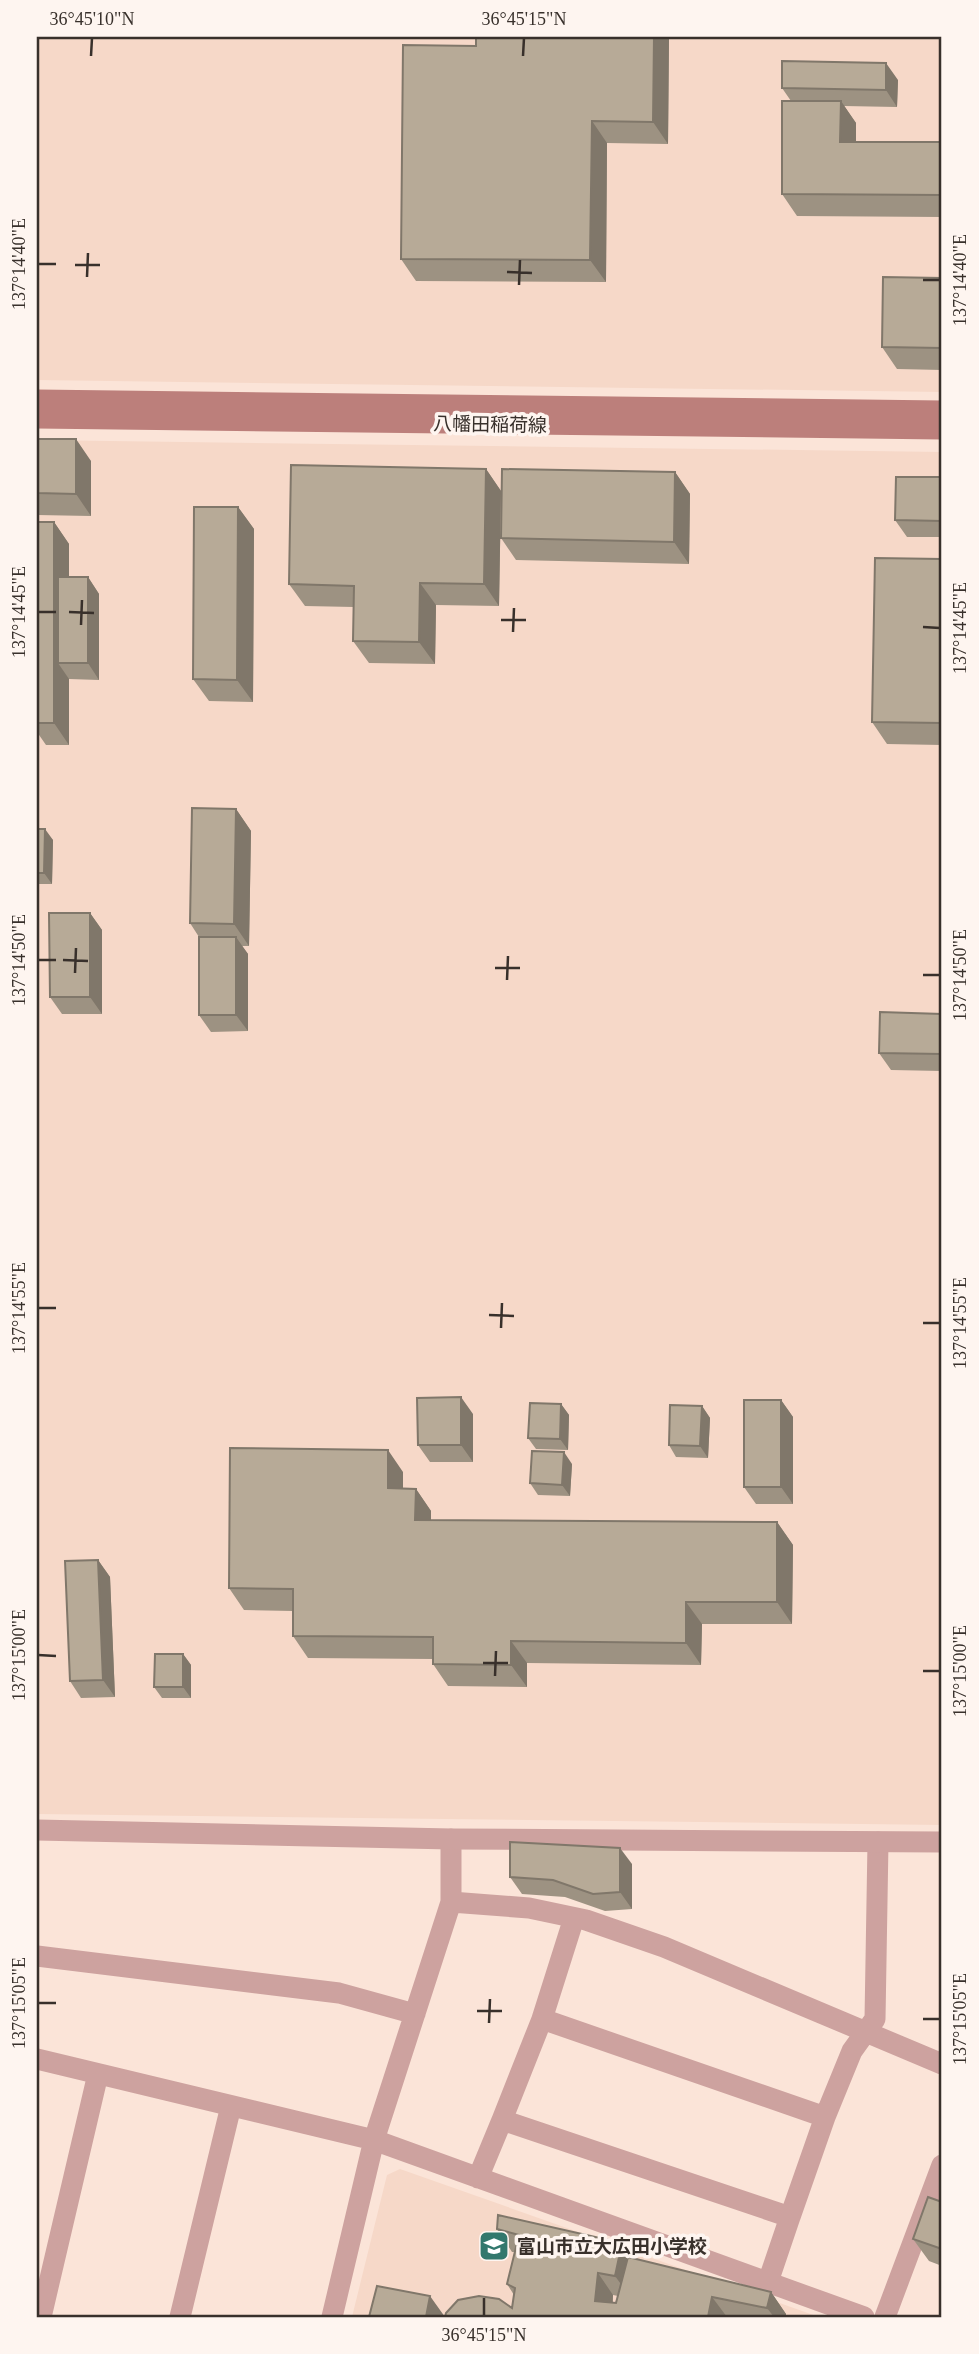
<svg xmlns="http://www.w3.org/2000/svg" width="979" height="2354" font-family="'Times New Roman','Noto Sans JP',serif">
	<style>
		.built { fill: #f6d8c8 }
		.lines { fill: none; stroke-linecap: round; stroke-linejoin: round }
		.minor { stroke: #cda29f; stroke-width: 21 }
		.tertiary { stroke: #cda29f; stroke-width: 21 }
		.secondary { stroke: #bc7f7b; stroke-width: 21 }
		.wall { fill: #9d9282; fill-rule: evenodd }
		.shaded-wall { fill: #80776a }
		.building { fill: #b7aa97; stroke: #80776a; stroke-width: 2 }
		.ticks { fill: none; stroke: #38302b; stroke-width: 2.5 }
		.labels { text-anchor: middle; stroke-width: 7; stroke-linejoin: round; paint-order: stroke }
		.street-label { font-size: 19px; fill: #38302b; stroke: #fef5f0 }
		.poi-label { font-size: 19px; font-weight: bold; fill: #38302b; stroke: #fef5f0; text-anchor: start }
		.neatline { fill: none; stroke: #38302b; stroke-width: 2.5 }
		.ticks-label { font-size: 18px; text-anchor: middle; fill: #38302b }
	</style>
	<rect width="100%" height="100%" fill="#fbe4d8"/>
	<path class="built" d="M37,37H942V392L37,380Z
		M37,440L942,452V1825L37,1814Z
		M400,2169L819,2317H352L387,2175Z"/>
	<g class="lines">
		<path class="minor" d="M451,1902L529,1908L586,1920L664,1947L942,2064
			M574,1918L542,2019L825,2117L852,2051L875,2019L878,1842
			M37,1956L339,1993L415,2014
			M542,2019L502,2120L790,2217L825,2117
			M37,2059L374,2140L864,2317
			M478,2178L502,2120
			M768,2282L790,2217
			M41,2317L98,2074
			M180,2317L231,2106
			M332,2317L374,2140L451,1902V1839
			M885,2317L942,2165"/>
		<path class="tertiary" d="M37,1830L451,1839L942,1842"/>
		<path class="secondary" d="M37,400L942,411
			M37,418L942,429"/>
	</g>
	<path class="wall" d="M669,37L668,144L607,143L606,282L416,281L401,259L476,46Z
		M898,80L897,107L844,106L856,123V142H942V217L797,216L782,194L791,101L782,88Z
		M942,278V370L897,369L882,347Z
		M37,439L91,461V516L37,515Z
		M486,469L501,491L499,606L436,605L435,664L369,663L353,641L354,607L305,606L289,584Z
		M675,472L690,494L689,564L516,560L501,538Z
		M942,477V537H907L895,520Z
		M238,507L254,529L253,702L209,701L193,679Z
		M37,522H54L69,544V577H88L99,594V680L69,679V745H46L37,732Z
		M942,559V745L887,744L872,722Z
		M236,809L251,831L249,946H242L248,954V1031L211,1032L199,1015V937L190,923Z
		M37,829L53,840L52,884H37Z
		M90,913L102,930V1014H62L50,997Z
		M942,1014V1071L891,1070L879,1053Z
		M781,1400L793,1417V1504H756L744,1487Z
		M561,1404L569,1415L568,1450L536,1449L528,1438Z
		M702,1406L710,1418L708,1458L676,1457L669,1445Z
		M473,1414V1462H430L418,1445Z
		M572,1464L570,1496L538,1495L530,1483Z
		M403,1472V1488L416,1489L431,1511V1520L777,1522L793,1545L792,1624H702L701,1665L527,1663V1687L448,1686L433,1664V1659L308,1658L293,1636V1611L244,1610L229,1588Z
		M98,1560L110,1577L115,1697L81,1698L70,1681Z
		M183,1654L191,1665V1698H162L154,1687Z
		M632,1864V1909L605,1911L565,1897L522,1894L510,1877Z
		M942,2202V2266L929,2261L913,2239Z
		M497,2229L633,2258L771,2292L786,2314V2317H369H445L512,2308L514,2295L507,2284L515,2252H512ZM613,2295L618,2296L616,2303H613Z"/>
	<path class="shaded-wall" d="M654,37H669L668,144L653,122Z
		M886,63L898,80L897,107L886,90Z
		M841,101L856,123V164L840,142Z
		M592,121L607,143L606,282L590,260Z
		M76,439L91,461V516L76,494Z
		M486,469L501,491L499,606L484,584Z
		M675,472L690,494L689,564L674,542Z
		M238,507L254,529L253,702L237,680Z
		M54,522L69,544V663H58L69,679V745L54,723Z
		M88,577L99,594V680L88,663Z
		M420,583L436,605L435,664L419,642Z
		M236,809L251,831L249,946L234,924Z
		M45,829L53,840L52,884L44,873Z
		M90,913L102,930V1014L90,997Z
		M236,937L248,954V1031L236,1015Z
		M461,1397L473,1414V1462L461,1445Z
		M781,1400L793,1417V1504L781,1487Z
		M561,1404L569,1415L568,1450L560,1439Z
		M702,1406L710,1418L708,1458L700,1446Z
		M388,1450L403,1472V1510L388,1488Z
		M564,1452L572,1464L570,1496L562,1485Z
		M416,1489L431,1511V1542L415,1520Z
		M777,1522L793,1545L792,1624L777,1602Z
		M98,1560L110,1577L115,1697L103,1680Z
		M686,1602L702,1624L701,1665L686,1643Z
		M511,1641L527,1663V1687L511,1665Z
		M183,1654L191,1665V1698L183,1687Z
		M620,1848L632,1864V1909L620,1892Z
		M622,2243L638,2265L631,2298L615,2276Z
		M598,2273L613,2295L611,2317L595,2301Z
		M771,2292L786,2314V2317H774L767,2308Z
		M430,2296L445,2317H426Z
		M712,2297L727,2317H708Z"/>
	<path class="building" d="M476,37H654L653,122L592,121L590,260L401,259L403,45L476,46Z
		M782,61L886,63V90L782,88Z
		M782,101H841L840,142H942V195L782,194Z
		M883,277L942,278V348L882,347Z
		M37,439H76V494L37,493Z
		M291,465L486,469L484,584L420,583L419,642L353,641L354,586L289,584Z
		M502,469L675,472L674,542L501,538Z
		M896,477H942V521L895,520Z
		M194,507H238L237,680L193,679Z
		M37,522H54V723H37Z
		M875,558L942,559L941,663H942V723L872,722Z
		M58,577H88V663H58Z
		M192,808L236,809L234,924L190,923Z
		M37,829H45L44,873H37Z
		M49,913H90V997H50Z
		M199,937H236V1015H199Z
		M880,1012L942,1014V1054L879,1053Z
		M461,1397V1445H418L417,1398Z
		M744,1400H781V1487H744Z
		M530,1403L561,1404L560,1439L528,1438Z
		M670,1405L702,1406L700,1446L669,1445Z
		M230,1448L388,1450V1488L416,1489L415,1520L777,1522V1602H686V1643L511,1641V1665L433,1664V1637L293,1636V1589L229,1588Z
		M532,1451L564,1452L562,1485L530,1483Z
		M98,1560L103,1680L70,1681L65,1561Z
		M155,1654H183V1687H154Z
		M510,1842L620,1848V1892L593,1894L553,1880L510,1877Z
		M928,2197L942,2202V2249L913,2239Z
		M498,2215L622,2243L615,2276L598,2273L595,2301L616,2303L628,2257L771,2292L767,2308L712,2297L708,2317H445L446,2313L458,2300L479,2296L499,2299L512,2308L515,2288L507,2284L519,2235L497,2229Z
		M377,2286L430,2296L426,2317H369Z"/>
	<path class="ticks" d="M91,56L92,38M523,56L524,38M38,264H56M75,265H100M507,272L532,273M87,277L88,253M923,280H940M519,285L520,260M38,612H56M69,612L94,613M501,620H526M81,625L82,600M923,627L940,628M513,632L514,608M38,960H56M63,960L88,961M495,968H520M75,973L76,948M923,975H940M507,980L508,956M38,1308H56M489,1315L514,1316M923,1323H940M501,1328L502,1303M38,1655L56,1656M483,1663H508M923,1671H940M495,1676L496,1651M38,2003H56M477,2011H502M923,2019H940M489,2023L490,1999M484,2316V2298"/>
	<defs>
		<g id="school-square" transform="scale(1.575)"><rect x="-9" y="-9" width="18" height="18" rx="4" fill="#32786d" stroke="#fef5f0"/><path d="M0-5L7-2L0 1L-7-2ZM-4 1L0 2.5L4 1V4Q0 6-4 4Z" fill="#fff"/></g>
	</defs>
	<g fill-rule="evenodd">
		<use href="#school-square" x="494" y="2246"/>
	</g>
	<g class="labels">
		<g class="street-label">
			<text transform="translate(490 424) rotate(1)" y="7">八幡田稲荷線</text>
		</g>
		<g class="poi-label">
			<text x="517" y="2253">富山市立大広田小学校</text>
		</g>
	</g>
	<rect width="979" height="2354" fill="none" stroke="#fef5f0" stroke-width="77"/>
	<rect x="38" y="38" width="902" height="2278" class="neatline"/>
	<g class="ticks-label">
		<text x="92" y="25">36°45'10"N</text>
		<text x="524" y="25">36°45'15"N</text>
		<text transform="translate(19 264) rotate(-90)" y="6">137°14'40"E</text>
		<text transform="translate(960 280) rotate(-90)" y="6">137°14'40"E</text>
		<text transform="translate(19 612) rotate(-90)" y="6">137°14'45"E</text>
		<text transform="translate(960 628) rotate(-90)" y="6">137°14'45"E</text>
		<text transform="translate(19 960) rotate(-90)" y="6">137°14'50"E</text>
		<text transform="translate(960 975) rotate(-90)" y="6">137°14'50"E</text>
		<text transform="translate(19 1308) rotate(-90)" y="6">137°14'55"E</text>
		<text transform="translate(960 1323) rotate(-90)" y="6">137°14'55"E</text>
		<text transform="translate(19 1655) rotate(-90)" y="6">137°15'00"E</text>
		<text transform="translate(960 1671) rotate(-90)" y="6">137°15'00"E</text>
		<text transform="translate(19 2003) rotate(-90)" y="6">137°15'05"E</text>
		<text transform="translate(960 2019) rotate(-90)" y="6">137°15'05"E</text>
		<text x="484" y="2341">36°45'15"N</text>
	</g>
</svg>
